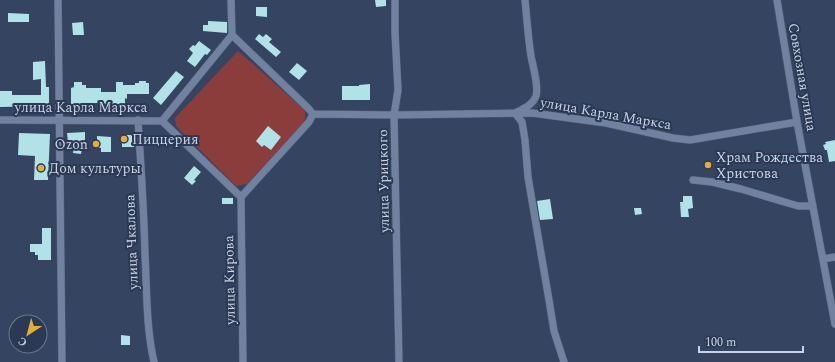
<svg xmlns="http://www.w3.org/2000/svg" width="835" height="362" font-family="Spectral,serif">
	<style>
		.green { fill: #8b3d3c }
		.building { fill: #b0e2e7 }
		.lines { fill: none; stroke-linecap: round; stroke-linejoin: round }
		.minor-casing { stroke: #546077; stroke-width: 8 }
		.minor { stroke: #7182a1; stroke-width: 7 }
		.poi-dot { fill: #e4ae35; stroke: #2b3954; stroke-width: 1.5 }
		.labels { text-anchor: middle; stroke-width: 4; stroke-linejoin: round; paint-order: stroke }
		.street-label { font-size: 14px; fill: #cad3e4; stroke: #2b3954 }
		.poi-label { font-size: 14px; fill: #cad3e4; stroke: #2b3954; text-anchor: start }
	</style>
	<rect width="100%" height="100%" fill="#354460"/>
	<path class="green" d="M238,51L305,110V121L247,184L236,186L176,126L175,118Z"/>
	<path class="building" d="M375,0H386V6L376,7Z
		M256,7H267V17L256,16Z
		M8,13L29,14V22H8Z
		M208,21L227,22V33L203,31V25H208Z
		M83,22L84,35H73L72,23Z
		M259,34L263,37L266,34L272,39L269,42L281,52L276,57L255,39Z
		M199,41L211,50L207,55L205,54L195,67L187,61L193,53L189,49L193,45L195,46Z
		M45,61L46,87H49V106L0,107V91H12V95H41V79L33,80V62Z
		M297,63L307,71L299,80L289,72Z
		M176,71L184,77L161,105L153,98Z
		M139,81H146V83H149V94H127V99L125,98V104H111V105H99V103H86V106H71V88L74,87V82H82V85H86V88H101V92H116V82H123V85H135V83H139Z
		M370,84V100H342V86H359V85Z
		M268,126L281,137L271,150L264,145L262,147L256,141Z
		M85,132V141H83L81,154L73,153L75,141L68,142L67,133Z
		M19,133L50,134L48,180H34L35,156L18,155Z
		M122,135H132V137H134V147H122Z
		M97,136L111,137V152H101V148L97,147Z
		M835,140V161L829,162L827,150H825L823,145L826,144L825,142Z
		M194,166L201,172L194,180L196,181L192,185L184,178Z
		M683,196H692L693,208L688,209L689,217H681L680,202H683Z
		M222,198H233V204H222Z
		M550,199L553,219L540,220L537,201Z
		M634,208H641L642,214L635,215Z
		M42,228H51V260H38V255H35V252H30V244H42Z
		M121,335L130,336V345H121Z"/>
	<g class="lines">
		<g class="minor-casing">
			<path id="minor" d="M58,0L62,362
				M231,0L232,35
				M395,0V33L398,90L394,115L399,362
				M525,0C527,19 528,37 531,56C533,67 539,86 536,96C533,105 523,109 515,113L522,122L525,140L528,177L537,230L549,300L554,331L564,362
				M777,0L797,122L835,324
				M313,114L394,115L532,113L606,123L673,138L690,140L797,122
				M0,120L162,121
				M138,120C141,165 144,210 145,255C147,291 146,327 154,362
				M162,121L232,35L308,108L313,114L309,122L241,197
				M162,121L241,197
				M693,180L712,182L741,189L798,206H813
				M241,197L243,362
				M823,259L835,257"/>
		</g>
		<use href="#minor" class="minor"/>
	</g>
	<g class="poi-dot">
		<circle cx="124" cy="139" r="4"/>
		<circle cx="96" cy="144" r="4"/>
		<circle cx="708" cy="165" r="4"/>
		<circle cx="41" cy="168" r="4"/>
	</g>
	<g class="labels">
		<g class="street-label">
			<text transform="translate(803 77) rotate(80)" y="5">Совхозная улица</text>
			<text x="81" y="112">улица Карла Маркса</text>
			<text transform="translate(606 113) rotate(10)" y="5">улица Карла Маркса</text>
			<text transform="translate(383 181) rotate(-91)" y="5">улица Урицкого</text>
			<text transform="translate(131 242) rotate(-92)" y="5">улица Чкалова</text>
			<text transform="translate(229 280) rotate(-91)" y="5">улица Кирова</text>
		</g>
		<g class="poi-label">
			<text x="132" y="144">Пиццерия</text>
			<text x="88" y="149" text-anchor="end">Ozon</text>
			<text x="716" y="162">Храм Рождества<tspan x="716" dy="16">Христова</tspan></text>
			<text x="49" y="173">Дом культуры</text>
		</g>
	</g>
	<g transform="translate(28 334) rotate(216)"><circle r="19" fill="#2b3954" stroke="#6b778e"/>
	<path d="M0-3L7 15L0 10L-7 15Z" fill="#e4ae35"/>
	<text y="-6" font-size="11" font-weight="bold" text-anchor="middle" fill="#cad3e4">С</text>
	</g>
	<path d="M699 346v6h104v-6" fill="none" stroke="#cad3e4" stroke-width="2"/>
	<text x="705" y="346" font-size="12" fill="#cad3e4" stroke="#2b3954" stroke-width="3" paint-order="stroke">100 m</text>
</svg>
